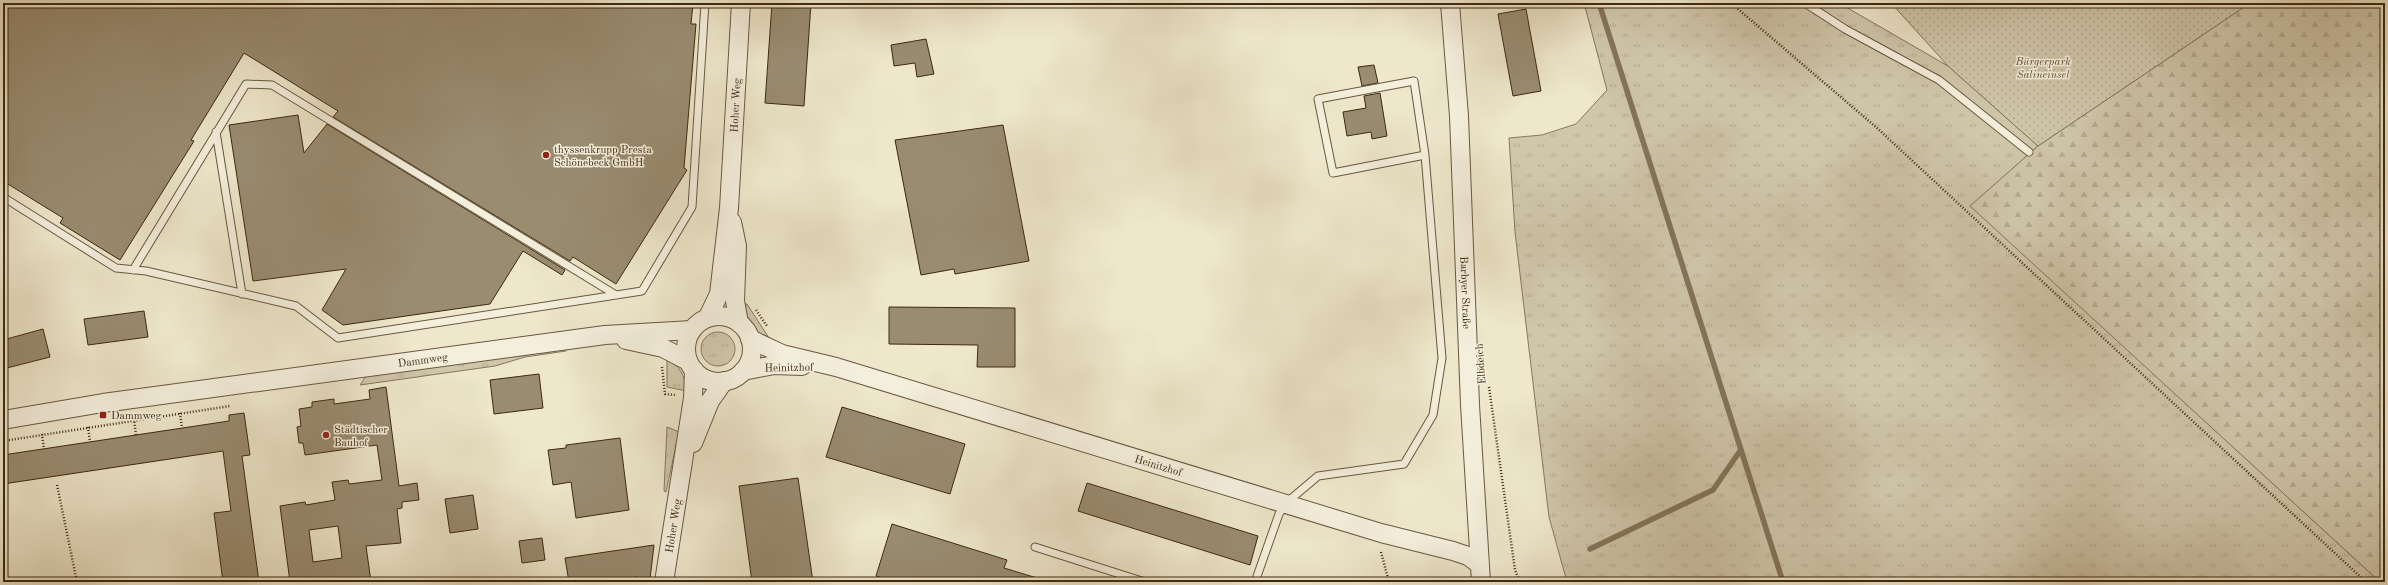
<svg xmlns="http://www.w3.org/2000/svg" width="2388" height="585" font-family="'Old Standard TT',serif">
	<style>
		.grass { fill: url(#grass-tufts); stroke: #86785d }
		.forest { fill: url(#forest-firs); stroke: #86785d }
		.park { fill: url(#park-dots); stroke: #86785d }
		.lines { fill: none; stroke-linecap: round; stroke-linejoin: round }
		.stream { stroke: #837459; stroke-width: 5.5 }
		.building { fill: #998c71; stroke: #3d290f; fill-rule: evenodd }
		.service-casing { stroke: #69583e; stroke-width: 9 }
		.tertiary-casing { stroke: #69583e; stroke-width: 20 }
		.path { stroke: #3d290f; stroke-width: 2.5; stroke-dasharray: 1 2; stroke-linecap: butt }
		.service { stroke: #f4efdd; stroke-width: 7 }
		.tertiary { stroke: #f4efdd; stroke-width: 18 }
		.poi-dot { fill: #8f2418; stroke: #f4efdd; stroke-width: 1.5 }
		.labels { text-anchor: middle; stroke-width: 3; stroke-linejoin: round; paint-order: stroke }
		.park-label { font-size: 11px; font-style: italic; fill: #625036; stroke: #f4efdd }
		.street-label { font-size: 11px; fill: #3d290f; stroke: #f4efdd }
		.poi-label { font-size: 11px; fill: #3d290f; stroke: #f4efdd; text-anchor: start }
	</style>
	<defs>
		<pattern id="grass-tufts" width="24" height="20" patternUnits="userSpaceOnUse"><rect width="24" height="20" fill="#d0c7ab"/><path d="M3 7l-1-3M5 7V3M7 7l1-3M15 17l-1-3M17 17v-4M19 17l1-3" fill="none" stroke="#b4ab92"/></pattern>
		<pattern id="forest-firs" width="22" height="20" patternUnits="userSpaceOnUse"><rect width="22" height="20" fill="#d0c7ab"/><path d="M5 1l3.5 6h-7zM16 11l3.5 6h-7z" fill="#b4ab92"/></pattern>
		<pattern id="park-dots" width="8" height="8" patternUnits="userSpaceOnUse"><rect width="8" height="8" fill="#d0c7ab"/><path d="M2 2h.1M6 6h.1" fill="none" stroke="#b4ab92" stroke-width="1.8" stroke-linecap="round"/></pattern>
	</defs>
	<rect width="100%" height="100%" fill="#eee7cb"/>
	<filter id="stains"><feTurbulence type="fractalNoise" baseFrequency=".005" numOctaves="4"/><feColorMatrix values="0 0 0 0 .2 0 0 0 0 .09 0 0 0 0 .02 0 0 0 .5 -.17"/></filter>
	<radialGradient id="worn" r=".72"><stop offset=".6" stop-color="#630" stop-opacity="0"/><stop offset="1" stop-color="#630" stop-opacity=".3"/></radialGradient>
	<path class="grass" d="M1584,3H1839L1948,66L2038,146L1971,206L2380,582H1567L1549,517L1515,232L1509,138L1542,135L1576,124L1607,90Z
		M742,304H747L769,338C754,334 748,319 742,304Z
		M701 349a17 17 0 1 1 34 0a17 17 0 1 1-34 0Z
		M566,348V351L525,357L495,366L360,385L366,376Z
		M667,357C680,367 684,374 687,391L667,387Z
		M667,427L679,432L666,492L664,491Z"/>
	<path class="forest" d="M2250,3H2385V582H2380L1970,206L2038,146Z"/>
	<path class="park" d="M1891,3H2250L2038,146L1948,66Z"/>
	<g class="lines">
		<path class="stream" d="M1599,3L1783,582
			M1590,549L1713,490L1740,451"/>
	</g>
	<path class="building" d="M3,3H693L691,24H696L684,168L687,170L616,284L573,257L570,261L333,117L338,111L244,53L191,140L194,141L120,260L60,223L63,218L3,181Z
		M772,3H811L804,106L765,103Z
		M1526,9L1541,91L1513,96L1498,14Z
		M926,39L934,74L917,77L915,63L894,66L891,45Z
		M1374,65L1378,83L1362,86L1358,67Z
		M1380,93L1387,136L1372,139L1371,132L1347,136L1343,112L1366,108L1364,96Z
		M298,115L304,153L327,124L565,270L562,275L523,251L490,304L343,325L322,310L346,269L253,281L229,125Z
		M1003,125L1029,261L955,274L954,269L921,275L895,140Z
		M889,307L1015,308V367H977L978,345L889,344Z
		M144,311L148,337L88,345L84,319Z
		M43,329L50,357L3,369V340Z
		M539,374L543,408L494,414L490,380Z
		M386,387L399,486L417,483L419,500L402,502V508L397,509L401,543L366,546L371,582H290L280,506L305,502L306,505L335,500L332,482L348,480L349,484L382,480L377,445L305,455L303,443H299L297,427L301,426L299,409L312,407V402L334,399V404L370,399L369,390ZM338,526L342,558L313,562L309,530Z
		M842,407L965,444L950,494L826,457Z
		M244,413L250,455L242,456L259,582H223L214,513L231,511L223,451L3,484V455L229,421V415Z
		M620,438L629,510L576,518L571,482L553,485L548,450L566,448V445Z
		M798,478L813,582H752L739,486Z
		M1087,483L1258,536L1250,565L1078,511Z
		M473,495L478,529L450,533L445,499Z
		M892,524L1007,560L1004,568L1037,578V582H895L876,576Z
		M542,538L545,560L522,563L519,541Z
		M654,545L650,579L635,577L634,582H569L565,558Z"/>
	<g class="lines">
		<g class="service-casing">
			<path id="service" d="M1805,3L1845,29L1939,80L2029,152
				M216,132L242,294
				M3,197L116,268L146,271L296,306L338,338L642,291L692,207L705,3
				M133,270L246,84L272,85L616,295
				M1035,547L1145,582
				M1255,582L1279,514L1286,503L1318,476L1404,464L1433,415L1442,358L1425,155L1414,81L1318,99L1333,173L1425,155"/>
		</g>
		<g class="tertiary-casing">
			<g id="tertiary">
				<path id="s1" d="M1450,3L1459,116L1470,405L1481,582"/>
				<path d="M732,222L737,246L735,301L739,323"/>
				<circle cx="719" cy="349" r="33"/>
				<path id="s2" d="M708,317L719,294L729,208L741,3"/>
				<path id="s3" d="M750,339L782,354L836,367L1381,533L1453,551L1468,556L1479,564"/>
				<path d="M626,340L663,348L688,361"/>
				<path d="M743,371L774,365L802,366"/>
				<path id="s4" d="M3,420L103,403L605,335L692,330"/>
				<path d="M693,443L710,401L724,381"/>
				<path id="s5" d="M664,582L693,398L694,370"/>
			</g>
		</g>
		<path class="path" d="M1731,3L1877,128L2366,582
			M756,310L767,326
			M662,367L665,394L675,395
			M1489,387L1515,570L1520,582
			M180,413L182,428
			M134,419L136,435
			M88,427L90,442
			M42,434L44,449
			M3,441L230,406
			M57,485L77,582
			M1381,552L1389,582"/>
		<use href="#service" class="service"/>
		<use href="#tertiary" class="tertiary"/>
	</g>
	<g class="poi-dot">
		<circle cx="546" cy="155" r="4"/>
		<rect x="99" y="411" width="8" height="8" rx="2"/>
		<circle cx="326" cy="435" r="4"/>
	</g>
	<g class="labels">
		<g class="park-label">
			<text x="2043" y="65">Bürgerpark<tspan x="2043" dy="13">Salineinsel</tspan></text>
		</g>
		<g class="street-label">
			<text dy="4" stroke="none"><textPath href="#s2" startOffset="215">Hoher Weg</textPath></text>
			<text dy="4" stroke="none"><textPath href="#s1" startOffset="290">Barbyer Straße</textPath></text>
			<text dy="4" stroke="none"><textPath href="#s4" startOffset="424">Dammweg</textPath></text>
			<text transform="translate(1480 364) rotate(-94)" y="4">Elbdeich</text>
			<text transform="translate(789 367) rotate(-1)" y="4">Heinitzhof</text>
			<text dy="4" stroke="none"><textPath href="#s3" startOffset="428">Heinitzhof</textPath></text>
			<text dy="4" stroke="none"><textPath href="#s5" startOffset="57">Hoher Weg</textPath></text>
		</g>
		<g class="poi-label">
			<text x="554" y="153">thyssenkrupp Presta<tspan x="554" dy="13">Schönebeck GmbH</tspan></text>
			<text x="111" y="419">Dammweg</text>
			<text x="334" y="433">Städtischer<tspan x="334" dy="13">Bauhof</tspan></text>
		</g>
	</g>
	<rect width="2388" height="585" fill="none" stroke="#eee7cb" stroke-width="16"/>
	<rect x="4" y="4" width="2380" height="577" fill="none" stroke="#3d290f" stroke-width="2"/>
	<rect x="8" y="8" width="2372" height="569" fill="none" stroke="#3d290f"/>
	<rect width="100%" height="100%" filter="url(#stains)"/>
	<rect width="100%" height="100%" fill="url(#worn)"/>
</svg>
